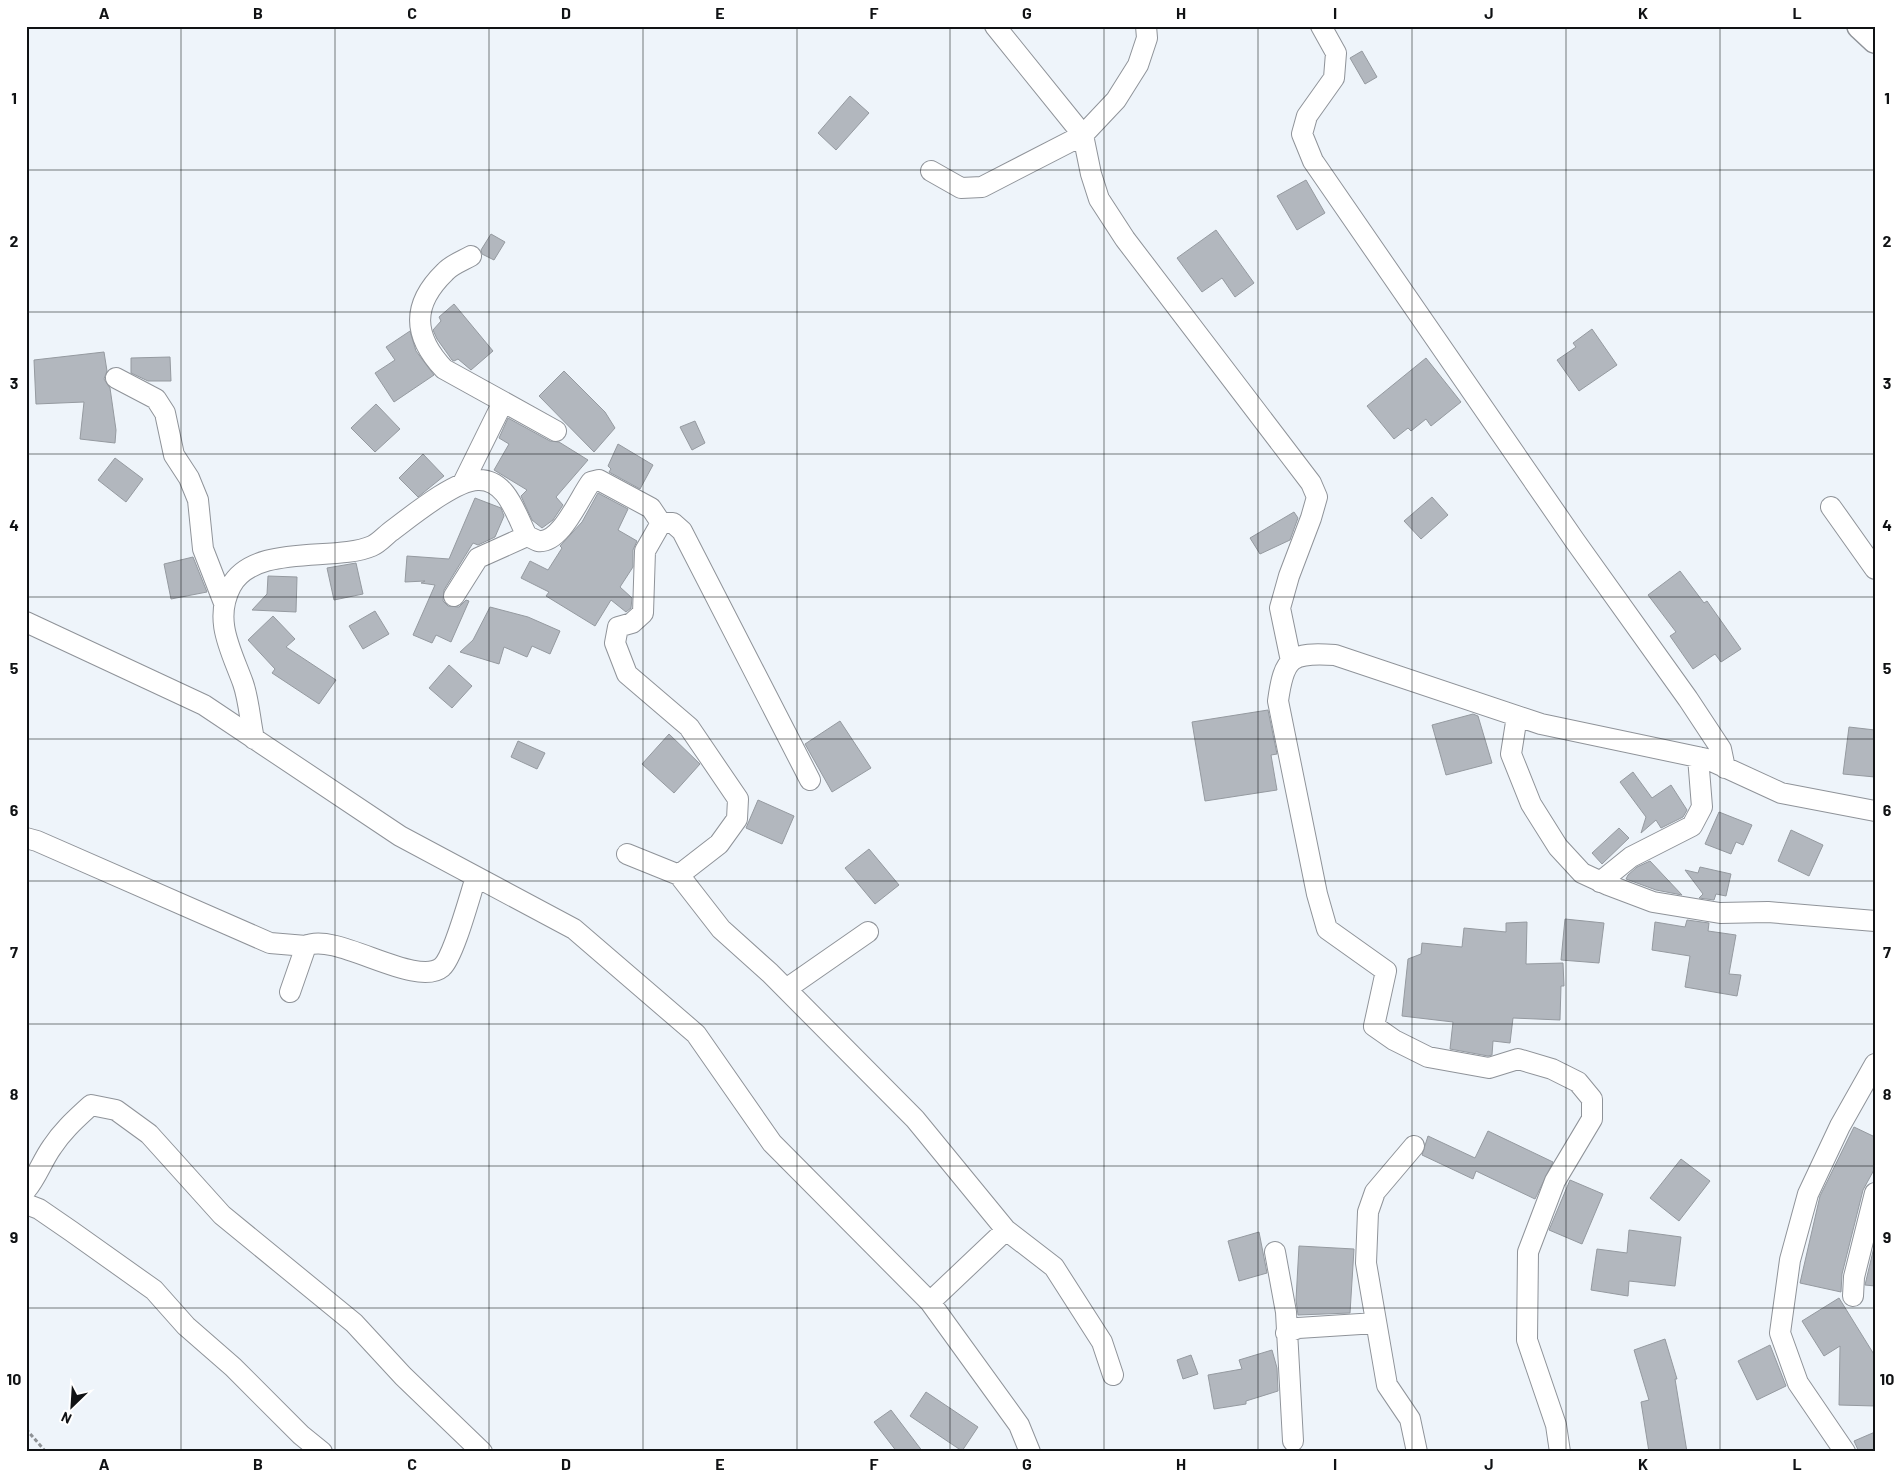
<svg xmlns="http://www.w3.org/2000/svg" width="1901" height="1478" font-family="Barlow,sans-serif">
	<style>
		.building { fill: #b2b7be; stroke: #959aa0 }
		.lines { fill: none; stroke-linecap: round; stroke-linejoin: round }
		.minor-casing { stroke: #8f9399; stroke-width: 22 }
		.tertiary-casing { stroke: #8f9399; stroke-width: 28 }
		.path { stroke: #8d9195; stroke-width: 3; stroke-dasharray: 4 2.5; stroke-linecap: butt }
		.minor { stroke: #fff; stroke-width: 20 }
		.tertiary { stroke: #fff; stroke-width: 25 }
		.grid { fill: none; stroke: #101214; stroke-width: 1; stroke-opacity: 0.55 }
		.neatline { fill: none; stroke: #101214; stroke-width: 2 }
		.grid-label { font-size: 16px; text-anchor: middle; font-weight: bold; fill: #101214 }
	</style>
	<rect width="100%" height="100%" fill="#eef4fa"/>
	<path class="building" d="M1362,51L1377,77L1365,84L1350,58Z
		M850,96L869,113L836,150L818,133Z
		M1306,180L1325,213L1297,230L1277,196Z
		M1216,230L1254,283L1235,297L1222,278L1202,292L1177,258Z
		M491,234L505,242L494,260L482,254L481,250Z
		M454,304L493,351L471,370L458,359L454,361L452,360L437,339L433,330L441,321L439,317Z
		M1592,329L1617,365L1579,391L1557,360L1576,347L1573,343Z
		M410,331L416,351L434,375L394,402L375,373L395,360L386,347Z
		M104,352L107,371L104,379L110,388L116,430L115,443L80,439L84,402L36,404L34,360Z
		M170,357L171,381H148L131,373V358Z
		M1426,358L1461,402L1431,426L1426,419L1411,431L1408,428L1394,439L1367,406Z
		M564,371L605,412L615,428L594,452L539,396Z
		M376,404L400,429L375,452L351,428Z
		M508,418L550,441L559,442L588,460L556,497L563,505L553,520L542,528L532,520L521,496L527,490L494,470L509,444L499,438Z
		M695,421L705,443L692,450L680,427Z
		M618,444L653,465L640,489L609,472L611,469L608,466Z
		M423,454L444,476L418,497L399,478Z
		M115,458L143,479L126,502L98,480Z
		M598,493L628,509L618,530L637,541L633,550V567L620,587L632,598L631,608L626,612L611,600L595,626L546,596L549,592L521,578L530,561L548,570L562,548L560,546L582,522Z
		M1432,497L1448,515L1421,539L1404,521Z
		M475,498L501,508L504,516L495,537L478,545L473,543L444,590L443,601L448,606L459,607L466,600L469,601L451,642L436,635L432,643L413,635L435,585L421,583L425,581L405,582L407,556L449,559Z
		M1294,512L1298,518L1290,540L1260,554L1250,538Z
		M193,557L207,592L171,599L164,564Z
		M356,563L363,594L334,600L327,568Z
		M1680,571L1704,603L1707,601L1741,649L1721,662L1715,654L1693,669L1670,636L1676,632L1648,595Z
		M268,576L297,577L296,612L252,610L267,594Z
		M490,607L528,617L560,631L550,654L532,646L527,657L504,647L499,664L460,652L473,640Z
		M375,611L389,634L363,649L349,626Z
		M273,616L295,639L286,647L336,680L319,704L272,673L275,669L248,640Z
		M449,665L472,686L452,708L429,688Z
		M1268,710L1277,754L1271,755L1277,790L1205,801L1192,722Z
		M1473,714L1478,716L1492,763L1446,775L1432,725Z
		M840,721L871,768L832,792L805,744Z
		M1849,727L1875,730V777L1843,774Z
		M669,734L700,764L674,793L642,764Z
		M518,741L545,753L537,769L511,757Z
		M1633,772L1652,798L1671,785L1687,810L1683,817L1661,828L1656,820L1641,833L1646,817L1620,782Z
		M758,800L794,816L782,844L746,828Z
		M1719,812L1752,825L1743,845L1736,842L1731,854L1705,844Z
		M1619,828L1629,838L1602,864L1592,853Z
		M1791,830L1823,845L1809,876L1778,861Z
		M869,849L899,885L875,904L845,868Z
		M1650,861L1682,895L1656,890L1626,879L1628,875L1637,867Z
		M1700,867L1731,874L1726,896L1716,894L1714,900L1699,898L1703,894L1685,870L1698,873Z
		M1565,919L1604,923L1599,963L1561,960Z
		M1687,920L1709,923L1708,931L1736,935L1729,974L1741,975L1737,996L1685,987L1690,956L1652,950L1655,922L1685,927Z
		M1527,922L1526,964L1563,963L1564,986H1561L1560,1020L1513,1018L1510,1043L1493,1041L1492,1055L1488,1056L1450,1049L1453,1022L1402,1016L1408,959L1421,954L1422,943L1462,947L1464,928L1506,932V923Z
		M1854,1127L1875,1137V1168L1863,1190L1842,1274L1841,1292L1800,1283L1820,1196Z
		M1488,1131L1553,1162L1535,1199L1476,1171L1473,1179L1422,1155L1428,1136L1475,1158Z
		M1681,1159L1710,1181L1679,1221L1650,1198Z
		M1570,1180L1603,1194L1582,1244L1549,1230Z
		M1629,1230L1681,1237L1675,1286L1629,1281L1628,1296L1591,1290L1597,1249L1627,1253Z
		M1259,1232L1267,1273L1239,1281L1228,1241Z
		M1875,1243V1286L1865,1285Z
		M1299,1246L1354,1249L1350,1313L1298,1315L1296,1300Z
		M1839,1298L1875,1356V1406L1839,1405L1840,1346L1824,1356L1802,1321Z
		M1665,1339L1677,1379H1675L1687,1452H1649L1641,1402L1649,1400L1634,1350Z
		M1770,1345L1786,1386L1757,1400L1738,1361Z
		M1272,1350L1277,1368L1278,1391L1246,1401V1404L1214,1409L1208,1375L1242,1369L1239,1360Z
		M1191,1355L1198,1374L1183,1379L1177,1360Z
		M926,1392L978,1427L962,1451L910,1416Z
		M891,1410L923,1452H897L874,1422Z
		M1875,1432V1452H1859L1854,1441Z"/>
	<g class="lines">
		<g class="minor-casing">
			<path id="minor" d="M995,26L1083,135L1091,174L1099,199L1125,239L1311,483L1317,497L1311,518L1289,576L1280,608L1291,661
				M1321,26L1336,53L1334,78L1307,116L1302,134L1313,161L1575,541L1688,699L1721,749L1725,768
				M931,171L961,188L982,187L1083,135L1116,100L1138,65L1147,38L1146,26
				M471,256C462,261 451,265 445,272C411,305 413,336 444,369L556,431
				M116,378L156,399L165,413L174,455L189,478L198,500L203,549L224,603
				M463,483L503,402
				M1831,507L1875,569
				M454,596L478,558L527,536
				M26,622L204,705L400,836L574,929L696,1034L772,1143L930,1302L1019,1425L1030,1452
				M1517,716L1511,754L1531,804L1558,847L1582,873L1608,885L1653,902L1720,913L1768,912L1875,921
				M254,739C250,721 249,700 243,683C231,650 213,620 231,586C254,543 335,562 372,546C379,543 385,536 390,532C409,518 455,480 478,480C507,479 516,515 527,536C530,537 535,540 538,541C561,544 579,498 591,482L599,480L651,508L661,523
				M26,838L37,841L270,943L306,946
				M627,854L679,875L721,929L770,973L915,1119L1006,1230L1054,1267L1102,1342L1113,1375
				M679,875L719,844L737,819L738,799L689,727L627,674L615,643L618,627L632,623L643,613L645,551L661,523H673L682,531L810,780
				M1600,882L1631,857L1692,826L1702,807L1698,757
				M786,989L868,932
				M290,992L306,946C335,931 416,989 442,967C454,956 470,895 476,877
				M1414,1146L1375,1192L1368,1212L1366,1263L1387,1385L1410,1419L1417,1452
				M26,1190C37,1177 42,1161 52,1147C63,1130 77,1118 91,1105L116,1110L149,1134L222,1215L354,1323L403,1376L482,1452
				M26,1204L39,1209L71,1231L154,1290L186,1326L233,1367L301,1435L322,1452
				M1275,1252L1286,1312L1293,1441
				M1853,1296L1854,1277L1875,1193
				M930,1302L1006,1230
				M1286,1333L1298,1328L1376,1323
				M1560,1452L1556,1425L1527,1340L1528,1252L1555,1181L1592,1119V1099L1578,1082L1552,1069L1518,1059L1489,1068L1428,1057L1394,1040L1374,1026L1386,971L1327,929L1317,894L1278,701C1284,657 1291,652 1335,655L1541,724L1707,759L1781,793L1875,811
				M1845,1452L1798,1383L1780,1333L1790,1260L1808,1194L1840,1126L1875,1064"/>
		</g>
		<g class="tertiary-casing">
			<path id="tertiary" d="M1860,26L1875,40"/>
		</g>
		<path class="path" d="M26,1429L46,1452"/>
		<use href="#minor" class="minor"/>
		<use href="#tertiary" class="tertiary"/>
	</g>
	<path class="grid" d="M181,26V1452M335,26V1452M489,26V1452M643,26V1452M797,26V1452M950,26V1452M1104,26V1452M1258,26V1452M1412,26V1452M1566,26V1452M1720,26V1452M26,170H1875M26,312H1875M26,454H1875M26,597H1875M26,739H1875M26,881H1875M26,1024H1875M26,1166H1875M26,1308H1875"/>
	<rect width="1901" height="1478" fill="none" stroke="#ffffff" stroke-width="55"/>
	<g transform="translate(72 1406) rotate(205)" stroke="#ffffff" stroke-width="4" paint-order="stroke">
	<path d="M0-4L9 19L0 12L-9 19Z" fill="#101214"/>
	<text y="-8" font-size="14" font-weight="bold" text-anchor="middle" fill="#101214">N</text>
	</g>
	<rect x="28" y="28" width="1846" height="1422" class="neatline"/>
	<g class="grid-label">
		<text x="104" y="19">A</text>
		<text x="258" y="19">B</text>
		<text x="412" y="19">C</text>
		<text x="566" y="19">D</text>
		<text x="720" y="19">E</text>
		<text x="874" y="19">F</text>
		<text x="1027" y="19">G</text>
		<text x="1181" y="19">H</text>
		<text x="1335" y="19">I</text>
		<text x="1489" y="19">J</text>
		<text x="1643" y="19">K</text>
		<text x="1797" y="19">L</text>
		<text x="14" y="104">1</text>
		<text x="1887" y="104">1</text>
		<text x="14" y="247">2</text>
		<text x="1887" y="247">2</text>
		<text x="14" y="389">3</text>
		<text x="1887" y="389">3</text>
		<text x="14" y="531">4</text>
		<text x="1887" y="531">4</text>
		<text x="14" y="674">5</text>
		<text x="1887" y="674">5</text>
		<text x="14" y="816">6</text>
		<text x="1887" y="816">6</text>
		<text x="14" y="958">7</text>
		<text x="1887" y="958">7</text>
		<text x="14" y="1100">8</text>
		<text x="1887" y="1100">8</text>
		<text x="14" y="1243">9</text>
		<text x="1887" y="1243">9</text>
		<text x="14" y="1385">10</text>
		<text x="1887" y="1385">10</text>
		<text x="104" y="1470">A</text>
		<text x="258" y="1470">B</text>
		<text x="412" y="1470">C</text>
		<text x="566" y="1470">D</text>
		<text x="720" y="1470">E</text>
		<text x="874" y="1470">F</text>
		<text x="1027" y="1470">G</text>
		<text x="1181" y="1470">H</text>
		<text x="1335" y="1470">I</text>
		<text x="1489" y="1470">J</text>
		<text x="1643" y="1470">K</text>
		<text x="1797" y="1470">L</text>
	</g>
</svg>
